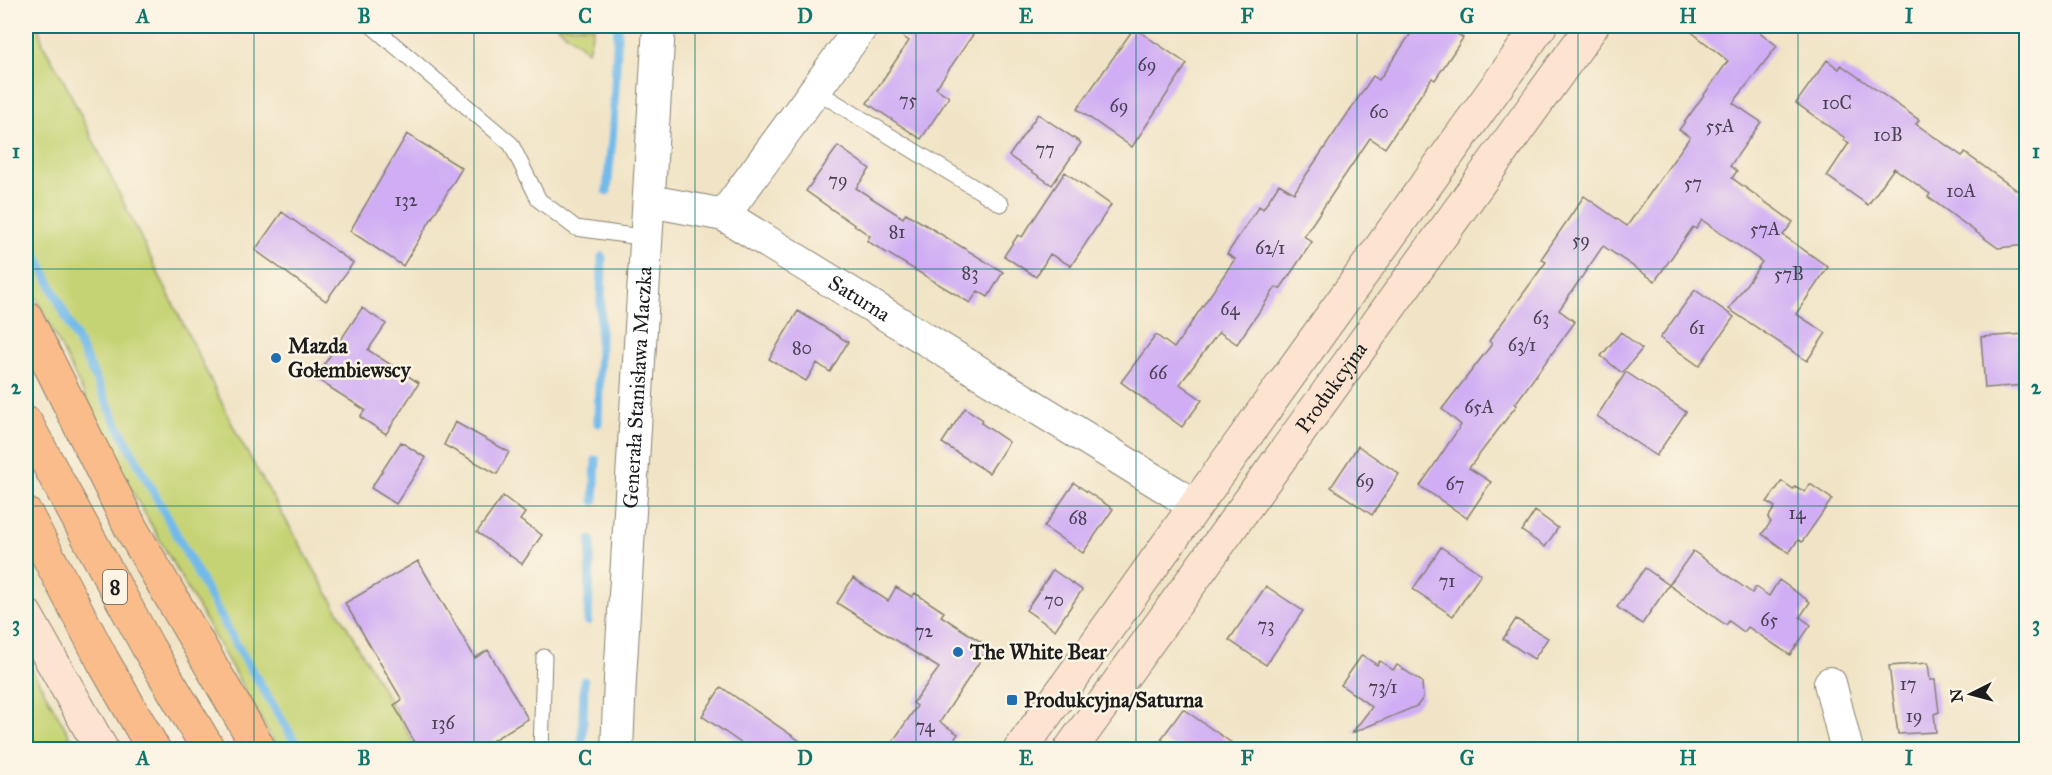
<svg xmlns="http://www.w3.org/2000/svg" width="2052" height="775" font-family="'IM FELL Great Primer',serif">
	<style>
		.green { fill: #c6d375; stroke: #717848; stroke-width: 1.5 }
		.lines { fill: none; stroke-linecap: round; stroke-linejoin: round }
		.stream { stroke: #72baea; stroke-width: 9 }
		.building { fill: #d0adf4 }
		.lane-casing { stroke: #868071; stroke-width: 17 }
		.street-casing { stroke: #868071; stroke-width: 34 }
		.secondary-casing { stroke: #868071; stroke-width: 35 }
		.highway-casing { stroke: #868071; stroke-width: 35 }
		.lane { stroke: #fff; stroke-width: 15 }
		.street { stroke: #fff; stroke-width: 32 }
		.secondary { stroke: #fde4d1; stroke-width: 33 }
		.highway { stroke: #fabc8b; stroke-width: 33 }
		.grid { fill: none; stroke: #0f766e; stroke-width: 1.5; stroke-opacity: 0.55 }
		.poi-dot { fill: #1f6fb2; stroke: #fcf5e5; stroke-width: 2 }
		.labels { text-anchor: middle; stroke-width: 5; stroke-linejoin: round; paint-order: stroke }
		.number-label { font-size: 18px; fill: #494052 }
		.shield { fill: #fcf5e5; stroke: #5f5d58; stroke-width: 1.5 }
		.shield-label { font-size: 20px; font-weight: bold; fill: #1c1c1c }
		.street-label { font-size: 21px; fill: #1c1c1c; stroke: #fcf5e5 }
		.poi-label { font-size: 21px; font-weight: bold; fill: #1c1c1c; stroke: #fcf5e5; text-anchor: start }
		.neatline { fill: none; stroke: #0f766e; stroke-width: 2 }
		.grid-label { font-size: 20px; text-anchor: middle; font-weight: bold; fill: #0f766e }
	</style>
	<rect width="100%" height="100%" fill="#fcf5e5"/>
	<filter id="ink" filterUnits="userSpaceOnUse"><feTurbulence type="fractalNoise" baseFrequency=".0167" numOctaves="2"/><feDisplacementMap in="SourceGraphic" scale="12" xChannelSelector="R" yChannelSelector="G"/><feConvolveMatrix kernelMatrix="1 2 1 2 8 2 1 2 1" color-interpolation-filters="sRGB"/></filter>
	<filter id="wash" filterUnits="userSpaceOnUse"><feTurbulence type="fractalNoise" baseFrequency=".008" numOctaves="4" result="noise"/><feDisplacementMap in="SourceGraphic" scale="24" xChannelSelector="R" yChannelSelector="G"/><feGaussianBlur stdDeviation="1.35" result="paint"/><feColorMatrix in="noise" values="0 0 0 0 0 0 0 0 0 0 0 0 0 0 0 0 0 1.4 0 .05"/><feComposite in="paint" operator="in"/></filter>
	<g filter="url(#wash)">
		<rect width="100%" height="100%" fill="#f1e4c6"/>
		<path class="green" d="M26,26H38L43,44L63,79L240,440L417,749H278L127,482L26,276Z
			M557,26H594L588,51Z
			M26,659L77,749H26Z"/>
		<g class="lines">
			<path class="stream" d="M607,191L613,128L618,26
				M26,233L119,428L233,639L300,750
				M598,423L602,257
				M594,501L596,460
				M588,621L591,540
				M582,750L584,681"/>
		</g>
		<g id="blocks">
			<path class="building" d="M887,26H979L936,88L949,97L921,139L867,103L909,41Z
				M1416,26H1445L1463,38L1435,80L1432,78L1385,148L1370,138L1304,236L1312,242L1280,289L1276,287L1237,344L1219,332L1180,384L1202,400L1182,427L1121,382L1156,335L1174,348L1235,259L1227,254L1259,206L1263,209L1279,184L1294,193L1373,76L1379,80Z
				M1684,26H1752L1777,46L1733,103L1761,122L1730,166L1737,171L1732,178L1793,222L1783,235L1828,267L1796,314L1826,333L1807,361L1729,309L1762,262L1702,220L1696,229L1693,227L1655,281L1603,246L1559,310L1575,322L1515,404L1517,405L1469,468L1491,482L1467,518L1420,486L1461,425L1442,409L1492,344L1489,341L1546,262L1541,259L1584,196L1627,226L1690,137L1679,130L1728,61Z
				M1134,28L1187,64L1132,147L1077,109Z
				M1827,60L1839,69L1841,65L1919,120L1916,124L1962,156L1965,153L2026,197V245L1998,248L1928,197L1930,194L1894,168L1868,205L1827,176L1849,143L1844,140L1845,138L1796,103Z
				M1038,114L1081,143L1052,185L1009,156Z
				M407,134L462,168L403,266L350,231Z
				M838,146L870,169L856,188L903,218L906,213L1003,272L988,297L978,291L970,303L867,241L870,236L806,191Z
				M1065,172L1111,205L1071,266L1050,254L1036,277L1004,256L1018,235L1022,237Z
				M282,212L353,263L326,301L255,250Z
				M1695,290L1734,317L1699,366L1660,338Z
				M362,308L386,324L368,350L419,383L386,434L360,417L365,410L315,378Z
				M798,311L848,342L830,372L817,363L806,381L769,359Z
				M1621,332L1642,349L1622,373L1601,356Z
				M2026,334V385L1985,388L1981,337Z
				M1626,372L1686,412L1656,456L1597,416Z
				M965,408L983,420L981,423L1009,442L989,473L942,443Z
				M455,422L509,452L497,474L444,445Z
				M401,442L426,458L396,504L371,488Z
				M1358,446L1399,474L1372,515L1331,487Z
				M1782,481L1793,489L1795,486L1805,492L1810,484L1832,499L1802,542L1798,540L1789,553L1762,534L1771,522L1768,518L1775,507L1767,502Z
				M1074,483L1113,509L1083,553L1044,527Z
				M503,496L525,513L520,520L542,535L522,564L477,532Z
				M1535,511L1558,528L1545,547L1522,531Z
				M1441,547L1481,574L1453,616L1413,589Z
				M1693,551L1752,593L1756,587L1769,596L1779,580L1810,602L1800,617L1811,625L1790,655L1748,627L1744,632L1729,621L1726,625L1669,585Z
				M418,561L475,658L488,650L528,719L493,740L499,750H419L394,705L402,700L345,603Z
				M1645,568L1669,585L1642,624L1617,607Z
				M1053,570L1082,590L1055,630L1026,610Z
				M853,578L888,601L896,587L912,597L915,593L944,612L941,616L989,647L940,722L958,734L947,750H887L917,706L913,703L939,668L837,603Z
				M1266,586L1303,611L1266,665L1229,640Z
				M1516,619L1548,638L1534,659L1503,639Z
				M1362,655L1377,665L1380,661L1393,670L1397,665L1422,682L1423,698L1417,706L1352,733L1372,707L1341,685Z
				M1928,663L1930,680H1935L1939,712L1934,714L1936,732L1898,734L1889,666Z
				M721,687L813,750H751L702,716Z
				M1183,709L1242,750H1177L1161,739Z"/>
		</g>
	</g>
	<g filter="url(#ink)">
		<use href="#blocks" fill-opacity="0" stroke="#868071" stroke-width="1.5"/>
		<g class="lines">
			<g class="lane-casing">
				<path id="lane" d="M372,26L511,144L539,200L576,228L647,238
					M815,90L1001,204
					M541,750L544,657"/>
			</g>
			<g class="street-casing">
				<g id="street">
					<path id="s1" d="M862,26L724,215L1175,493L1194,506"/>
					<path d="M650,201L724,215"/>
					<path d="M1830,683L1847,750"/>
					<path id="s2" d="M617,750L620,679L659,26"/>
				</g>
			</g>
			<g class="secondary-casing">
				<g id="secondary">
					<path d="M26,615L102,750"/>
					<path d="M1020,750L1540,26"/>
					<path id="s3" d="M1070,750L1592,26"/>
				</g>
			</g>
			<g class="highway-casing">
				<path id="highway" d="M26,317L132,530L260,750
					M26,423L149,649L209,750
					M26,514L103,661L154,750"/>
			</g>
			<use href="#lane" class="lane"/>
			<use href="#street" class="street"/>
			<use href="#secondary" class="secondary"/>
			<use href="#highway" class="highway"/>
		</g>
	</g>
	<path class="grid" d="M254,26V750M474,26V750M695,26V750M916,26V750M1136,26V750M1357,26V750M1578,26V750M1798,26V750M26,269H2026M26,506H2026"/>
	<g class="poi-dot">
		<circle cx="276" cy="358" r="6"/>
		<circle cx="958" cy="652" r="6"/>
		<rect x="1006" y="694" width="12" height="12" rx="3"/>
	</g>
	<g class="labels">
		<g class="number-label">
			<text x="1147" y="71">69</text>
			<text x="908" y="106">75</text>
			<text x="1837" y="109">10C</text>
			<text x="1119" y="112">69</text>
			<text x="1379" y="118">60</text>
			<text x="1720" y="132">55A</text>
			<text x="1888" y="141">10B</text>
			<text x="1045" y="155">77</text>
			<text x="838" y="186">79</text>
			<text x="1693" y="189">57</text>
			<text x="1961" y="197">10A</text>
			<text x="406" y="206">132</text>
			<text x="1765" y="235">57A</text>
			<text x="897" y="238">81</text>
			<text x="1581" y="246">59</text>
			<text x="1270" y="254">62/1</text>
			<text x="970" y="279">83</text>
			<text x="1789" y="280">57B</text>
			<text x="1230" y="315">64</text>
			<text x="1541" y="324">63</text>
			<text x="1697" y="334">61</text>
			<text x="1522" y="351">63/1</text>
			<text x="802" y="354">80</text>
			<text x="1158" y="379">66</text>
			<text x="1479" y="413">65A</text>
			<text x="1365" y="487">69</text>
			<text x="1455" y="490">67</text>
			<text x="1797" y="519">14</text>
			<text x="1078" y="524">68</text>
			<text x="1447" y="587">71</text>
			<text x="1054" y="606">70</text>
			<text x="1769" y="626">65</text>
			<text x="1266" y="631">73</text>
			<text x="924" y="637">72</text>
			<text x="1908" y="690">17</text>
			<text x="1383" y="693">73/1</text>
			<text x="1914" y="722">19</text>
			<text x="443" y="729">136</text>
			<text x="925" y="732">74</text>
		</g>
		<rect class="shield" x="103" y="570" width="24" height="34" rx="4.5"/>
		<g class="shield-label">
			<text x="115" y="594">8</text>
		</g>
		<g class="street-label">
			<text dy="7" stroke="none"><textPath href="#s1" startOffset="393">Saturna</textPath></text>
			<text dy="7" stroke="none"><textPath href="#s2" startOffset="363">Generała Stanisława Maczka</textPath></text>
			<text dy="7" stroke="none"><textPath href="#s3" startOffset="447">Produkcyjna</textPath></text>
		</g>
		<g class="poi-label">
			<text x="288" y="353">Mazda<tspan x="288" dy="24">Gołembiewscy</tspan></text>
			<text x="970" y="659">The White Bear</text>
			<text x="1024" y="707">Produkcyjna/Saturna</text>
		</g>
	</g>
	<rect width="2052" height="775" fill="none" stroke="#fcf5e5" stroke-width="66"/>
	<g transform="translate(1971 694) rotate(264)" stroke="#fcf5e5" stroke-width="4.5" paint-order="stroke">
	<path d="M0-4.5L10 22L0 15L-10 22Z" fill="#1c1c1c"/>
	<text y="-9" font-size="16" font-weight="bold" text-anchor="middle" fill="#1c1c1c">N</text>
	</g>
	<rect x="33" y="33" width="1986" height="709" class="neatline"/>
	<g class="grid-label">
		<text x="143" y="23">A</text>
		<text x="364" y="23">B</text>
		<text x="585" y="23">C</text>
		<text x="805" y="23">D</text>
		<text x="1026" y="23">E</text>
		<text x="1247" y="23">F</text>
		<text x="1467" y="23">G</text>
		<text x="1688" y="23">H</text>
		<text x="1909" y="23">I</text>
		<text x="16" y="158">1</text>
		<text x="2036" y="158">1</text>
		<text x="16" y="394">2</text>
		<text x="2036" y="394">2</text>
		<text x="16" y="631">3</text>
		<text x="2036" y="631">3</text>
		<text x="143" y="765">A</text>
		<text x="364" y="765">B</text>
		<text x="585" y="765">C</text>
		<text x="805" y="765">D</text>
		<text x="1026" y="765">E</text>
		<text x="1247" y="765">F</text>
		<text x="1467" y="765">G</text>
		<text x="1688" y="765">H</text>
		<text x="1909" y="765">I</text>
	</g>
</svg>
